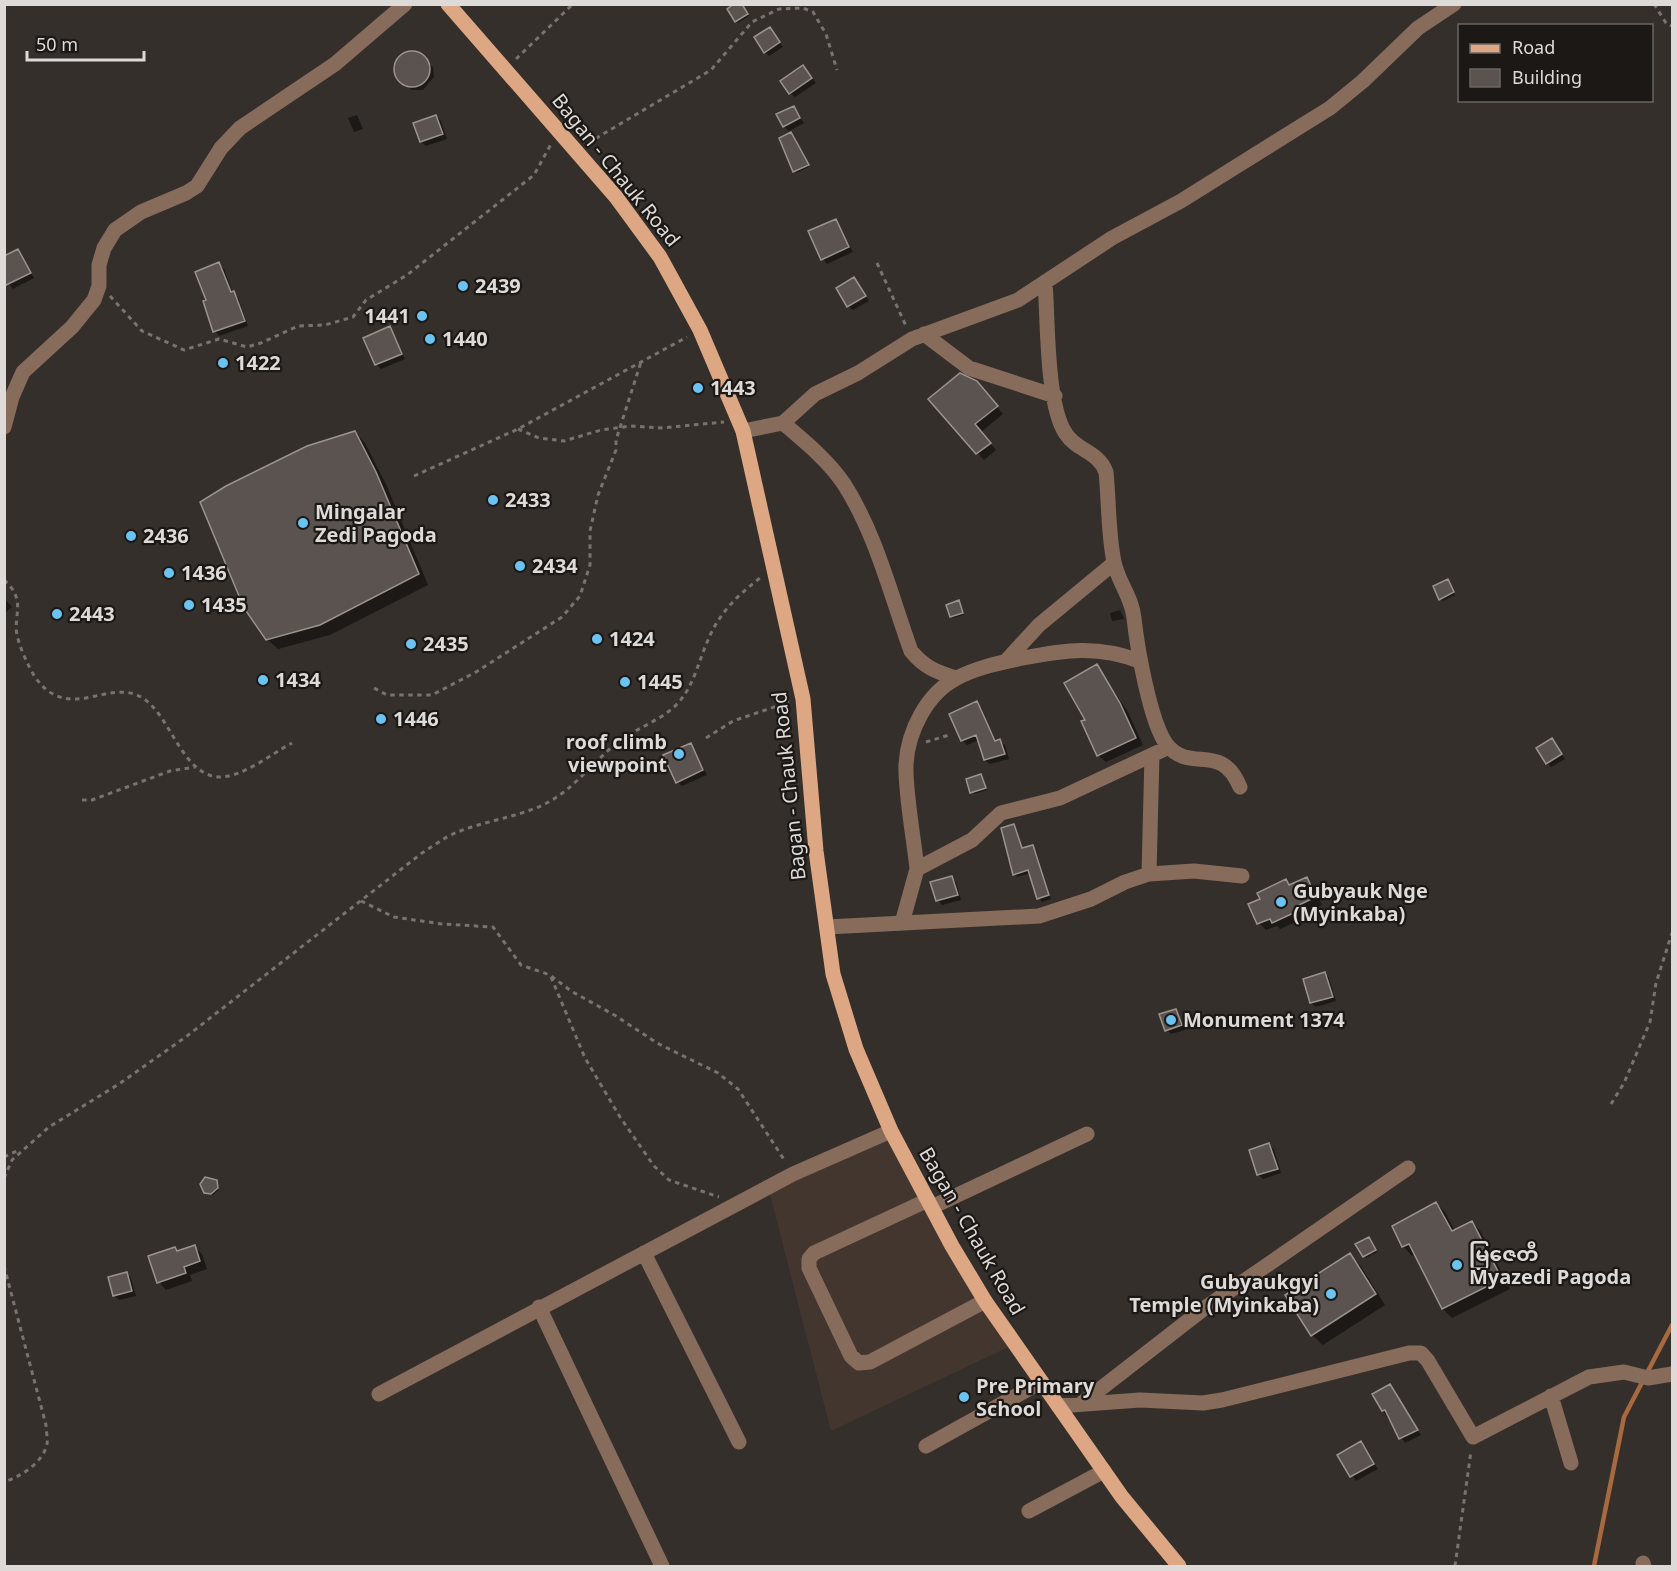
<svg xmlns="http://www.w3.org/2000/svg" width="1677" height="1571" font-family="Georgia,'Noto Sans Myanmar',serif">
	<style>
		.built { fill: #42362f }
		.shadow { fill: #0007 }
		.lines { fill: none; stroke-linecap: round; stroke-linejoin: round }
		.stream { stroke: #a66940; stroke-width: 4.5 }
		.building { fill: #5a534f; stroke: #9b938e; stroke-width: 1.5 }
		.path { stroke: #787370; stroke-width: 3; stroke-dasharray: 4.5 4.5; stroke-linecap: butt }
		.minor { stroke: #886c5b; stroke-width: 15 }
		.major { stroke: #dea783; stroke-width: 15 }
		.poi-dot { fill: #6bc3f2; stroke: #1b1816; stroke-width: 2 }
		.labels { text-anchor: middle; stroke-width: 4.5; stroke-linejoin: round; paint-order: stroke }
		.street-label { font-size: 20px; fill: #dedad7; stroke: #1b1816 }
		.poi-label { font-size: 20px; font-weight: bold; fill: #dedad7; stroke: #1b1816; text-anchor: start }
	</style>
	<rect width="100%" height="100%" fill="#352f2b"/>
	<path class="built" d="M891,1131L1015,1344L831,1431L768,1187Z"/>
	<path class="shadow" d="M741,4L749,16L738,23L729,10Z
		M770,29L783,47L769,56L765,52Z
		M414,52L433,67L434,77L423,90H412L398,78L395,67L404,54Z
		M803,67L816,83L795,97L790,93Z
		M793,108L804,123L789,131L784,126Z
		M357,115L363,129L354,132L348,118Z
		M436,116L441,121L447,139L426,146L421,142Z
		M791,134L809,167L796,173L795,171Z
		M836,220L853,252L827,264L823,259Z
		M18,251L34,278L13,289L4,277Z
		M219,264L224,269L233,293L238,297L248,326L219,336L215,331Z
		M854,279L869,301L853,310L848,306Z
		M390,328L405,359L381,369L376,364Z
		M984,390L1003,414L981,432L996,450L984,460L930,399Z
		M355,432L365,443L386,484L428,585L330,635L278,649L267,639Z
		M1449,582L1455,595L1443,601L1441,599Z
		M4,598L12,607L4,614Z
		M959,602L964,615L953,618L951,616Z
		M1120,610L1124,619L1112,621L1110,613Z
		M1097,666L1128,712L1143,745L1106,762L1098,755L1087,720Z
		M977,703L997,742L1005,745L1009,759L990,764L985,760L979,740L967,745L963,741L951,715Z
		M1552,740L1565,759L1551,767L1547,763Z
		M691,745L707,775L682,786L677,782Z
		M981,776L987,790L974,794L968,780Z
		M1013,826L1023,849L1032,847L1036,850L1051,899L1042,902L1039,898L1031,873L1017,877L1014,874Z
		M951,877L956,882L961,900L942,905L938,900Z
		M1306,879L1314,887L1322,905L1305,913L1307,917L1280,929L1277,926L1266,930L1259,923L1262,900L1286,881L1291,886Z
		M1325,974L1329,978L1336,1001L1316,1007L1311,1003L1305,980Z
		M1176,1010L1185,1030L1171,1034L1166,1030Z
		M1269,1145L1274,1149L1281,1173L1263,1179L1258,1174Z
		M216,1181L219,1190L213,1195L208,1194L205,1192Z
		M1436,1203L1445,1212L1455,1231L1472,1222L1481,1232L1510,1289L1452,1318L1443,1309L1415,1254L1412,1256L1403,1246L1394,1227Z
		M1370,1240L1377,1252L1366,1258L1364,1256Z
		M194,1246L202,1254L207,1269L190,1275L192,1281L166,1290L159,1282L175,1249L178,1252Z
		M1350,1255L1360,1265L1385,1305L1323,1345L1312,1335Z
		M127,1273L131,1278L136,1296L119,1300L114,1295Z
		M1390,1385L1421,1435L1405,1443L1383,1411Z
		M1361,1443L1378,1469L1356,1481L1340,1455Z"/>
	<g class="lines">
		<path class="stream" d="M1594,1566L1624,1417L1672,1325"/>
	</g>
	<path class="building" d="M734,4H742L748,14L735,22L727,9Z
		M770,27L780,42L764,53L754,37Z
		M394 69a18 18 0 1 1 36 0a18 18 0 1 1-36 0Z
		M803,65L812,78L789,94L780,81Z
		M794,106L800,118L783,127L776,114Z
		M436,115L443,134L420,142L413,123Z
		M791,132L809,165L793,172L779,138Z
		M836,219L849,247L821,260L808,231Z
		M18,249L31,273L4,286V256Z
		M219,262L231,292L234,291L245,321L213,332L203,301L206,300L195,272Z
		M854,277L866,296L847,307L836,288Z
		M390,326L402,354L375,365L363,338Z
		M960,373L977,381L998,406L975,424L991,443L976,454L928,399Z
		M355,431L376,472L419,574L320,625L266,640L244,608L200,502L226,486L307,446Z
		M1448,579L1454,592L1439,600L1433,586Z
		M959,600L963,613L950,617L946,605Z
		M1097,664L1120,703L1136,738L1097,756L1081,721L1085,720L1064,683Z
		M977,701L995,741L1000,739L1005,754L984,760L976,735L961,741L949,714Z
		M1552,738L1562,754L1546,764L1536,748Z
		M691,743L703,770L676,783L663,755Z
		M981,774L986,788L970,793L966,779Z
		M1014,824L1022,848L1033,845L1049,895L1037,899L1028,870L1013,875L1001,828Z
		M952,876L958,895L936,901L930,882Z
		M1307,877L1316,897L1299,905L1300,910L1272,923L1270,919L1257,924L1248,904L1260,899L1257,893L1286,879L1289,885Z
		M1325,972L1333,997L1310,1003L1303,979Z
		M1176,1009L1182,1025L1165,1031L1159,1014Z
		M1269,1143L1278,1169L1257,1175L1249,1150Z
		M205,1177L217,1180L218,1188L211,1194L204,1193L200,1184Z
		M1436,1202L1452,1231L1472,1221L1502,1279L1442,1309L1409,1244L1402,1247L1392,1226Z
		M1369,1237L1376,1250L1363,1257L1355,1244Z
		M195,1245L200,1261L184,1267L186,1273L157,1283L148,1256L175,1247L177,1251Z
		M1350,1253L1376,1294L1311,1336L1285,1295Z
		M127,1272L132,1291L113,1296L108,1277Z
		M1390,1384L1418,1430L1399,1439L1385,1410L1382,1411L1372,1394Z
		M1361,1441L1374,1464L1350,1477L1337,1455Z"/>
	<g class="lines">
		<path class="path" d="M1654,4L1666,23L1672,26
			M516,59L573,4
			M588,143L711,70L752,22L779,9L803,8L813,12L826,34L837,70
			M877,263L906,326
			M110,296L142,331L184,350L219,339L247,347L261,343L298,326L325,325L353,317L366,300L407,275L534,175L551,144
			M518,429L539,438L564,441L601,430L631,426L661,428L724,422
			M414,476L518,429L687,337
			M4,580C27,600 13,615 17,635C20,648 28,666 35,677C68,724 108,678 141,697C170,713 181,774 218,777C242,778 271,754 292,743
			M374,688L387,695H432L476,672L562,617L580,596L590,565V531L598,495L616,450V440L641,362
			M706,738L733,721L789,702
			M926,742L949,735
			M82,800H92L170,771L195,767
			M361,901L394,917L442,924L493,927L521,965L550,975L571,991L616,1016L657,1043L718,1073L738,1089L785,1161
			M551,977L585,1058L620,1117L654,1166L669,1180L719,1197
			M1611,1104L1624,1083L1650,1022L1656,983L1672,933
			M4,1157L19,1150
			M4,1178L12,1160L49,1127L119,1084L187,1036L422,853C432,847 442,839 453,834C482,821 516,818 545,804C573,790 593,762 618,742C636,728 663,720 679,702C694,685 699,660 708,640C719,613 738,595 760,578
			M4,1266L46,1425C46,1431 48,1439 47,1444C43,1463 20,1477 4,1482
			M1455,1566L1471,1451"/>
		<path class="minor" d="M1045,282C1048,319 1046,405 1066,434C1077,451 1098,451 1106,472C1109,501 1108,533 1114,562C1118,582 1132,597 1134,618C1137,646 1150,723 1167,745C1191,774 1221,741 1240,787
			M924,334L969,368L1055,396
			M783,423C804,441 828,460 844,484C876,534 891,596 911,651C924,667 936,672 956,678
			M4,427L12,397L23,372L72,327L94,300L99,286V265L104,248L115,230L141,212L186,193L197,186L221,148L240,128L335,64L405,4
			M743,431L783,423L815,394L858,373L912,339L1018,300L1112,238L1181,201L1330,108L1363,81L1418,28L1454,4
			M1005,662L1039,625L1114,563
			M917,869C914,839 905,793 906,764C908,731 927,693 957,678C978,667 1000,663 1023,658C1065,650 1098,645 1139,661
			M1149,874L1152,755
			M902,923L917,869L972,840L1001,813L1060,798L1169,747
			M827,927L1039,916L1091,899L1125,882L1149,874L1194,871L1242,876
			M928,1200L814,1253L809,1259V1268L851,1356L859,1363L870,1362L985,1301
			M932,1207L1087,1134
			M644,1253L739,1442
			M539,1307L662,1566
			M379,1394L793,1174L891,1131
			M1551,1396L1571,1463
			M1081,1404L1202,1310L1408,1168
			M1058,1406L1140,1400L1203,1403L1222,1400L1409,1353H1421L1428,1361L1473,1437L1589,1377L1624,1372L1648,1378L1672,1374
			M926,1446L1041,1382
			M1029,1511L1104,1471
			M1643,1563L1644,1566"/>
		<path class="major" d="M448,4L616,197L660,257L700,330L743,431L803,699L816,851L833,974L856,1049L891,1131L952,1246L985,1301L1122,1497L1179,1566"/>
	</g>
	<g class="poi-dot">
		<circle cx="463" cy="286" r="6"/>
		<circle cx="422" cy="316" r="6"/>
		<circle cx="430" cy="339" r="6"/>
		<circle cx="223" cy="363" r="6"/>
		<circle cx="698" cy="388" r="6"/>
		<circle cx="493" cy="500" r="6"/>
		<circle cx="303" cy="523" r="6"/>
		<circle cx="131" cy="536" r="6"/>
		<circle cx="520" cy="566" r="6"/>
		<circle cx="169" cy="573" r="6"/>
		<circle cx="189" cy="605" r="6"/>
		<circle cx="57" cy="614" r="6"/>
		<circle cx="597" cy="639" r="6"/>
		<circle cx="411" cy="644" r="6"/>
		<circle cx="263" cy="680" r="6"/>
		<circle cx="625" cy="682" r="6"/>
		<circle cx="381" cy="719" r="6"/>
		<circle cx="679" cy="754" r="6"/>
		<circle cx="1281" cy="902" r="6"/>
		<circle cx="1171" cy="1020" r="6"/>
		<circle cx="1457" cy="1265" r="6"/>
		<circle cx="1331" cy="1294" r="6"/>
		<circle cx="964" cy="1397" r="6"/>
	</g>
	<g class="labels">
		<g class="street-label">
			<text transform="translate(616 170) rotate(51)" y="7">Bagan - Chauk Road</text>
			<text transform="translate(789 786) rotate(-96)" y="7">Bagan - Chauk Road</text>
			<text transform="translate(972 1231) rotate(60)" y="7">Bagan - Chauk Road</text>
		</g>
		<g class="poi-label">
			<text x="475" y="293">2439</text>
			<text x="410" y="323" text-anchor="end">1441</text>
			<text x="442" y="346">1440</text>
			<text x="235" y="370">1422</text>
			<text x="710" y="395">1443</text>
			<text x="505" y="507">2433</text>
			<text x="315" y="519">Mingalar<tspan x="315" dy="23">Zedi Pagoda</tspan></text>
			<text x="143" y="543">2436</text>
			<text x="532" y="573">2434</text>
			<text x="181" y="580">1436</text>
			<text x="201" y="612">1435</text>
			<text x="69" y="621">2443</text>
			<text x="609" y="646">1424</text>
			<text x="423" y="651">2435</text>
			<text x="275" y="687">1434</text>
			<text x="637" y="689">1445</text>
			<text x="393" y="726">1446</text>
			<text x="667" y="749" text-anchor="end">roof climb<tspan x="667" dy="23">viewpoint</tspan></text>
			<text x="1293" y="898">Gubyauk Nge<tspan x="1293" dy="23">(Myinkaba)</tspan></text>
			<text x="1183" y="1027">Monument 1374</text>
			<text x="1469" y="1261">မြဇေတီ<tspan x="1469" dy="23">Myazedi Pagoda</tspan></text>
			<text x="1319" y="1289" text-anchor="end">Gubyaukgyi<tspan x="1319" dy="23">Temple (Myinkaba)</tspan></text>
			<text x="976" y="1393">Pre Primary<tspan x="976" dy="23">School</tspan></text>
		</g>
	</g>
	<rect width="1677" height="1571" fill="none" stroke="#dedad7" stroke-width="12"/>
	<rect x="1458" y="24" width="195" height="78" fill="#1b1816" stroke="#696663" stroke-width="1.5"/>
	<rect x="1470" y="44" width="30" height="9" fill="#dea783" stroke="#696663" stroke-width="1.5"/>
	<text x="1512" y="54" font-size="18" fill="#dedad7">Road</text>
	<rect x="1470" y="69" width="30" height="18" fill="#5a534f" stroke="#696663" stroke-width="1.5"/>
	<text x="1512" y="84" font-size="18" fill="#dedad7">Building</text>
	<path d="M27 51v9h117v-9" fill="none" stroke="#dedad7" stroke-width="3"/>
	<text x="36" y="51" font-size="18" fill="#dedad7" stroke="#1b1816" stroke-width="4.5" paint-order="stroke">50 m</text>
</svg>
